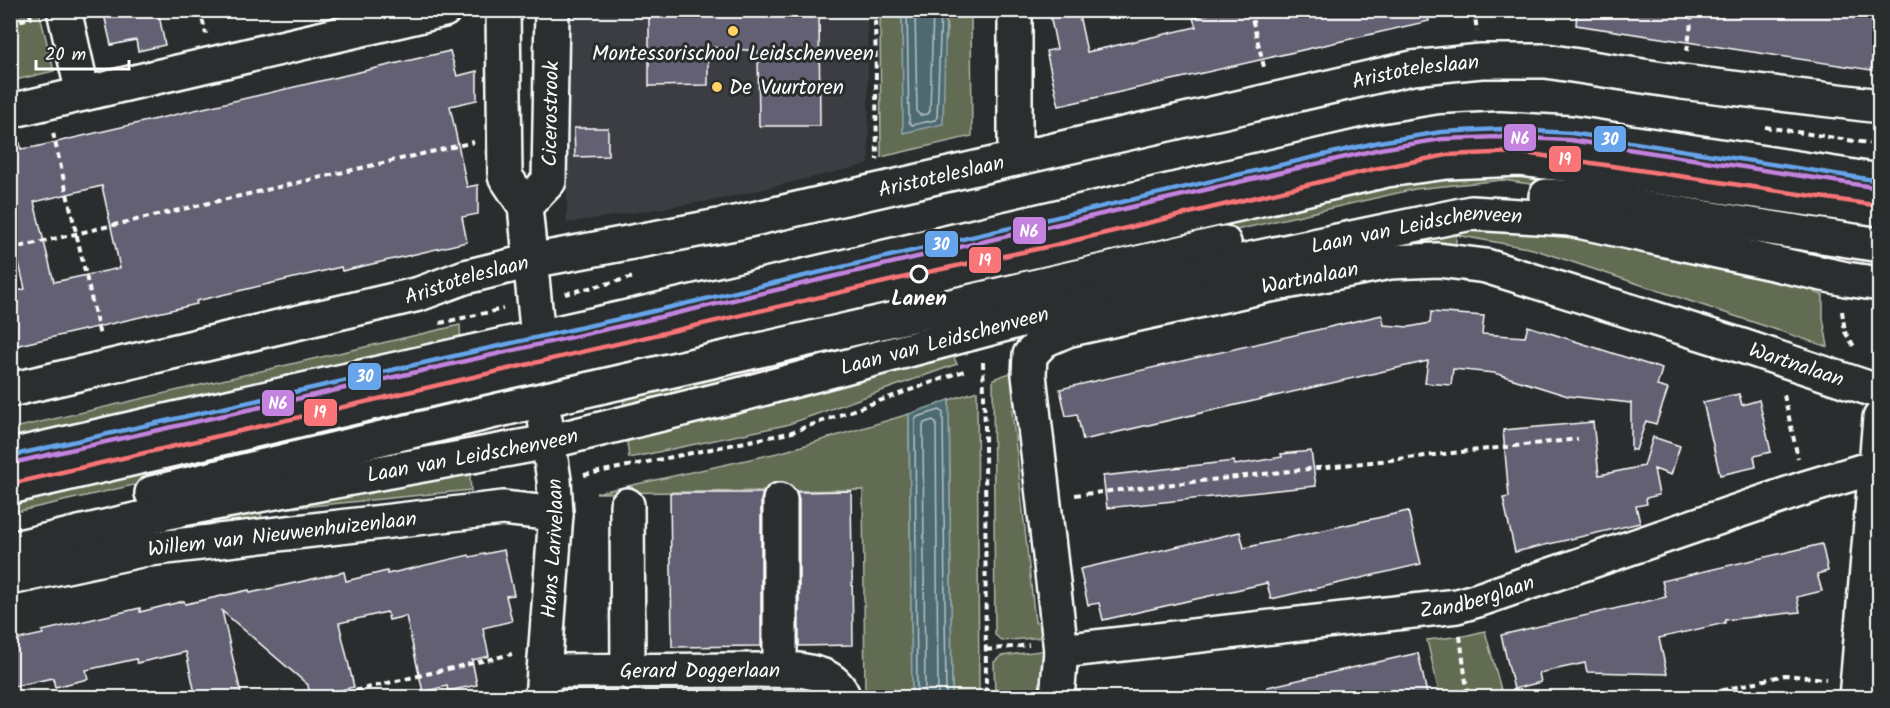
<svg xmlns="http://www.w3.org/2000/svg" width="1890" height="708" font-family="Kalam,sans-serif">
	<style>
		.built { fill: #3b3d43 }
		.green { fill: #626c52; stroke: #b0b6a8; stroke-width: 1.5 }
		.water { fill: #4d6a71; stroke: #94a6aa; stroke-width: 1.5 }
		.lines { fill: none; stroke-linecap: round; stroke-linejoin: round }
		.shore { stroke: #b8c3c6; stroke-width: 1.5 }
		.building { fill: #646173; stroke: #fff; stroke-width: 1.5; fill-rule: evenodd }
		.minor-casing { stroke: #fff; stroke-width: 38 }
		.path { stroke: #fff; stroke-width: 4; stroke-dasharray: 6 4.5; stroke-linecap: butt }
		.minor { stroke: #2a2d2e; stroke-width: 33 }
		.bus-1-casing { stroke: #2a2d2e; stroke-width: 9 }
		.bus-2-casing { stroke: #2a2d2e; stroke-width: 9 }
		.bus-1 { stroke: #66a4eb; stroke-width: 4.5 }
		.bus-2 { stroke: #c483df; stroke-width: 4.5 }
		.tram-1-casing { stroke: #2a2d2e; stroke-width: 9 }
		.tram-1 { stroke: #f97577; stroke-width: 4.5 }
		.poi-dot { fill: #ffd166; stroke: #2a2d2e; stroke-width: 2 }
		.stop-dot { fill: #2a2d2e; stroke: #fff; stroke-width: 3 }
		.labels { text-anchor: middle; stroke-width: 6; stroke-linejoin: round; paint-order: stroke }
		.poi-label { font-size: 21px; fill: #fff; stroke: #2a2d2e }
		.street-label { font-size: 21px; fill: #fff; stroke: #2a2d2e }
		.stop-label { font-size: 21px; font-weight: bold; fill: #fff; stroke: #2a2d2e }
		.line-badge { stroke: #2a2d2e; stroke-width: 2 }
		.badge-label { font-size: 16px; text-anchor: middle; font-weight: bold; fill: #fff }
	</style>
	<rect width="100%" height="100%" fill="#2a2d2e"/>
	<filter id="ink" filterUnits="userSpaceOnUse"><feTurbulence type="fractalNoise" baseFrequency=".0167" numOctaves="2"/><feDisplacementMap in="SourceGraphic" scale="12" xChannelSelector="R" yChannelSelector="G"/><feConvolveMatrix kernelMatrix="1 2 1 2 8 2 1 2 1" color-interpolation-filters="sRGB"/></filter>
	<g filter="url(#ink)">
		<path class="built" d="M567,11H867L869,164L721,199L567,223Z"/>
		<path class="green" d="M10,11H39L54,71L11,81Z
			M880,11H902L904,133L947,37L946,11H971L972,136L881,157Z
			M1512,166L1827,209L1826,228L1503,180L1415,189L996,285L994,268L1431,174Z
			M1476,222L1566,229L1816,284L1814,292L1823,295V318L1828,347L1533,249L1456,235V248L1383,247Z
			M946,319L950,329L624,412L623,393Z
			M460,325L461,347L11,448L10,429Z
			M950,349L957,364L786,425L629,458L626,433Z
			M1013,372L1022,408L1012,410L1035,622H1046L1043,637L1002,641L995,635L993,379Z
			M464,387L466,409L11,513L10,491Z
			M977,391L979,697H952L949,400Z
			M909,414L912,697H865L863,490L596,493L782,452Z
			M469,465L471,490L261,511L262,523L152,534L134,526Z
			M1485,631L1503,697H1440L1427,640L1464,636Z
			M1047,650L1045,697H995L994,662L1001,656Z"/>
		<path class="water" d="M902,11H946L943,124L903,133Z
			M949,400L952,697H912L909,414Z"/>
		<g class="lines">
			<path class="shore" d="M907,10L909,122L912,125L935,120L937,118L941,10
				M915,10L917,112L920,115L928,114L930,111L933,10
				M917,698L915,420L917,417L940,410L943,413L946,698
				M925,698L923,426L924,423L933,420L936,423L938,698"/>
		</g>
		<path class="building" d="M103,10H158L165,45L138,51L136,40L111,45Z
			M649,10H819L820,126H759L758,51L708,47V85L649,86Z
			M1049,10H1078L1087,52L1196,27L1193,18L1223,10H1428L1429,21L1059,106L1046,51L1057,49Z
			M1577,10H1851L1880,15L1871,70L1576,25Z
			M450,51L457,76L477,71V100L450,106L467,187L478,185V214L462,217L467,242L342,271L341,267L243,290L196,301L197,304L10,347V299L18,298L16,291L25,289L10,225V144L20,143L21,149L35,147ZM102,186L120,268L54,282L34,202Z
			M574,128H608V156L575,157Z
			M1431,312L1484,316L1482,334L1525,337L1528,326L1662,369L1657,386L1668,389L1656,424L1646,421L1636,450H1631V403L1568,396L1494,373L1453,369L1451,385L1425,383L1428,361L1083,440L1077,414L1066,416L1060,389L1382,315L1384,325L1409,327L1430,323Z
			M1739,394L1742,405L1759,400L1771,452L1754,456L1756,467L1720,475L1703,402Z
			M1593,422L1599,475L1644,466L1653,437L1680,446L1671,475L1654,469L1659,495L1646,498L1647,504L1636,506L1640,523L1515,552L1503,498L1509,497L1503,430Z
			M1311,451L1316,486L1107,508L1103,476L1234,461L1235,465L1282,457L1281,454Z
			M851,491L853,645L799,646V500L797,492Z
			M670,493H763L761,500V646L672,647Z
			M1408,511L1421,564L1271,599L1267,583L1103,620L1099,603L1088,605L1080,569L1240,532L1244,548Z
			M1822,544L1828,571L1817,574L1822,591L1797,597L1800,612L1725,620V623L1659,638L1667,674L1587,672L1585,663L1539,673L1541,682L1514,689L1501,635L1666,597L1662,581Z
			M504,550L514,595L506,596L512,621L483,628L489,656L472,660L477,685L448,691L447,686L423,692L406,616L389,620L387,612L339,623L354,687L310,697L308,685L222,611L242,698H196L186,652L137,663L136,659L86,670L88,679L55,687L53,678L10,687V641L43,634L42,631L140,608V612L184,601L185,604L249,590L250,593L344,572L346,581L387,571V574L469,555L470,557Z
			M1418,653L1428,698H1268L1267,687Z"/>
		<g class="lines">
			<g class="minor-casing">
				<g id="minor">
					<path d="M64,10L83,94"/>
					<path d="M503,10L505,176L525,206L540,359"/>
					<path d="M1015,10V159"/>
					<path d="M10,111L444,10"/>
					<path d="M1546,196L1579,198L1880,245"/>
					<path id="s1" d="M525,206L549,181L552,10"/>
					<path id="s2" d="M10,390L419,294L465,277L531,261L740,222L1412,68L1481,61H1546L1682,82L1880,106"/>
					<path d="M10,456L641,314L1379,142L1441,132L1500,129L1571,133L1880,181"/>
					<path d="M10,487L492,375L1387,170L1447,162L1520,159L1573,165L1880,209"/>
					<path d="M152,493L495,411L1224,243"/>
					<path d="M627,505L628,672"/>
					<path id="s3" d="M10,549L182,509L548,442L739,395L1251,259L1471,213L1569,219L1846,279L1880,284"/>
					<path id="s4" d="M10,578L141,550L503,508L556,514"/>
					<path id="s5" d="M1061,651L1457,606L1478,600L1805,488L1875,467"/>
					<path d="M780,670V500"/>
					<path id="s6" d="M544,671L799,670C819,673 836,677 844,698"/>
					<path id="s7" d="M542,698L556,514L554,480L545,419"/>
					<path id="s8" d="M1057,698L1061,651L1029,375L1030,355L1044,340L1067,330L1270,285L1390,262L1438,260L1486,266L1742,346L1880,392"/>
					<path d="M1856,698L1880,418"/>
				</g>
			</g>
			<path class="path" d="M200,10L206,34
				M875,10L877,160
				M980,10V19
				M1250,10L1265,71
				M1474,10L1477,31
				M10,23L31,18L29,10
				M1687,51L1693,10
				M1765,127L1880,145
				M53,133L100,336
				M10,249L474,142
				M565,294L634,277
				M1842,311L1845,332L1855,348
				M440,323L503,309
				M983,362L985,429L986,698
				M1784,395L1798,458
				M584,475L789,433L964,371
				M1075,495L1578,439
				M1460,636L1468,698
				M986,650L1029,645
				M324,698L512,654
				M1691,698L1785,675L1826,679"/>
			<use href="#minor" class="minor"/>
			<g class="bus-1-casing">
				<path id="bus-1" d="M10,456L641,314L1379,142L1441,132L1500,129L1571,133L1880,181"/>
			</g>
			<g class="bus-2-casing">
				<path id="bus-2" d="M12,463L643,321L1380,149L1442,139L1500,137L1570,140L1879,188"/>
			</g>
			<use href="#bus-1" class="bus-1"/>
			<use href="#bus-2" class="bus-2"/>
			<g class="tram-1-casing">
				<path id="tram-1" d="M10,484L928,272L1051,246L1374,169L1447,155L1518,152L1880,206"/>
			</g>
			<use href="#tram-1" class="tram-1"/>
		</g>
	</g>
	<g class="poi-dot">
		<circle cx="733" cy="31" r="6"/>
		<circle cx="717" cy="87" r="6"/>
	</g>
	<circle class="stop-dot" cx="919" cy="274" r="8"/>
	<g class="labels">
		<g class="poi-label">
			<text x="733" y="60">Montessorischool Leidschenveen</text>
			<text x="729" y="94" text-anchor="start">De Vuurtoren</text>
		</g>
		<g class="street-label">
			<text dy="7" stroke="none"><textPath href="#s2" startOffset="1442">Aristoteleslaan</textPath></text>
			<text dy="7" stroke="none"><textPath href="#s1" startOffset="102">Cicerostrook</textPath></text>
			<text dy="7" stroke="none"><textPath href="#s2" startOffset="956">Aristoteleslaan</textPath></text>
			<text dy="7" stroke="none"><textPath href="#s3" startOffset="1444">Laan van Leidschenveen</textPath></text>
			<text dy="7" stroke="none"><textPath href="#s8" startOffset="639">Wartnalaan</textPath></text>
			<text dy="7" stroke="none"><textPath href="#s2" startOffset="470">Aristoteleslaan</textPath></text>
			<text dy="7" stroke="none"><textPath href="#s3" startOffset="958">Laan van Leidschenveen</textPath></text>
			<text dy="7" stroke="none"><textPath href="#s8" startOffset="1143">Wartnalaan</textPath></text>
			<text dy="7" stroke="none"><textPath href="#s3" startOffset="472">Laan van Leidschenveen</textPath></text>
			<text dy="7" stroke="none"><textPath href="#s4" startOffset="276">Willem van Nieuwenhuizenlaan</textPath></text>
			<text dy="7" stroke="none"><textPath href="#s7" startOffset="150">Hans Larivelaan</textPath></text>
			<text dy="7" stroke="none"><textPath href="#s5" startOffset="420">Zandberglaan</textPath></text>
			<text dy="7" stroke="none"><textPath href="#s6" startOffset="156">Gerard Doggerlaan</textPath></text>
		</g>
		<g class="stop-label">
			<text x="919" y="305">Lanen</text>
		</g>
	</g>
	<g class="line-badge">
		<rect x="1503" y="123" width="34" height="29" rx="6" fill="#c483df"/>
		<rect x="1593" y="125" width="34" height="28" rx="6" fill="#66a4eb"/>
		<rect x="1548" y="145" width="34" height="28" rx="6" fill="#f97577"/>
		<rect x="1012" y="216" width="35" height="29" rx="6" fill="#c483df"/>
		<rect x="924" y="230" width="35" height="28" rx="6" fill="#66a4eb"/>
		<rect x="968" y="246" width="34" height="28" rx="6" fill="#f97577"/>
		<rect x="347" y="362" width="35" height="29" rx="6" fill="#66a4eb"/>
		<rect x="261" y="389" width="34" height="28" rx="6" fill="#c483df"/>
		<rect x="303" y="398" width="35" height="29" rx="6" fill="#f97577"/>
	</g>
	<g class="badge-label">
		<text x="1520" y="144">N6</text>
		<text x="1610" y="145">30</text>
		<text x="1565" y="165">19</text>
		<text x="1029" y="237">N6</text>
		<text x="941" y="250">30</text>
		<text x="985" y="266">19</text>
		<text x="365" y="382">30</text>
		<text x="278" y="409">N6</text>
		<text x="320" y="418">19</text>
	</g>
	<rect width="1890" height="708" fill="none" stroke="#2a2d2e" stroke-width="36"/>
	<rect x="18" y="18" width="1854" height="672" fill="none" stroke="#fff" stroke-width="2" filter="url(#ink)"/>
	<path d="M36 60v9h93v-9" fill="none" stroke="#ffffff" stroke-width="3"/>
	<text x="45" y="60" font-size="18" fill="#ffffff" stroke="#2a2d2e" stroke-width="4.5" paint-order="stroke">20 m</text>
</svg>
